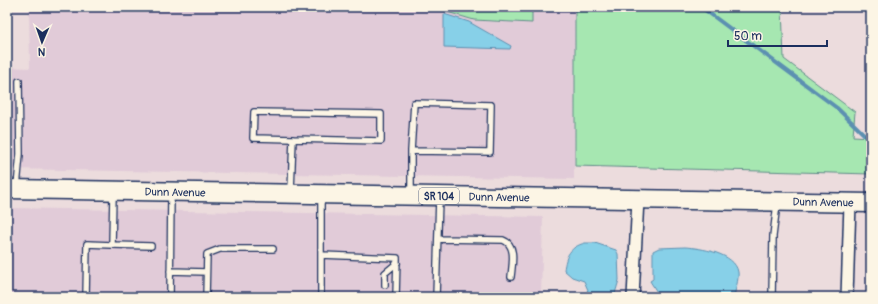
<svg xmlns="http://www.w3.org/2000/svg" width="878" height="304" font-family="Pangolin,sans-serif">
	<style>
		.built { fill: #e1cbd8 }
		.green { fill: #a6e7b1; stroke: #608b88 }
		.water { fill: #87d0e8; stroke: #5c90b1 }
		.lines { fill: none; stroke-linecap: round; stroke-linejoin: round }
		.stream { stroke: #5c90b1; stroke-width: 4 }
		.service-casing { stroke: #1b2f5e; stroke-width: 8 }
		.minor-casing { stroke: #1b2f5e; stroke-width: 14 }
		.primary-casing { stroke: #1b2f5e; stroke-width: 21 }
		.service { stroke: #fcf5e5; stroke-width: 5.5 }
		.minor { stroke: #fcf5e5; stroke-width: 11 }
		.primary { stroke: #fcf5e5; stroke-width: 18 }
		.labels { text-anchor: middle; stroke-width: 3; stroke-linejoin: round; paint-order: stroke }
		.shield { fill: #fcf5e5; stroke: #5e6a86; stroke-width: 1 }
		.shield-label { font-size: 10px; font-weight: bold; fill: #1b2f5e }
		.street-label { font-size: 11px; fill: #1b2f5e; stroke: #fcf5e5 }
	</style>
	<rect width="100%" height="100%" fill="#ecdcdd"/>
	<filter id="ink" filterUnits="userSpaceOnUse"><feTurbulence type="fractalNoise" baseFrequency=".025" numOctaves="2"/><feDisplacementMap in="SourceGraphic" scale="8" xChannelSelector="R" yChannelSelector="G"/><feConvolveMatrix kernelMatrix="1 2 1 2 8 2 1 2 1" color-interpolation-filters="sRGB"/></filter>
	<g filter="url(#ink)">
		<path class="built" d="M29,7H430L474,20L531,23L532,7H575L574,179L7,169V67L30,68Z
			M7,208L543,217L541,297H7Z"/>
		<path class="green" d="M430,7H532V23L474,20Z
			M575,7H782L784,59L855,112L853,136L871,137V174L575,166Z"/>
		<path class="water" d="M444,14L469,22L511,46L510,49L444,47Z
			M585,243H595L616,250L618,254L619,280L614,297H583L588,290L584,281L572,277L564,270C566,255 570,247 585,243Z
			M685,247C700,248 735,253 738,272C739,280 735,290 734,297H660L650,281L653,279V251L659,248Z"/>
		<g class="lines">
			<path class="stream" d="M701,7L837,108L871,141"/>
			<g class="service-casing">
				<path id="service" d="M17,187L20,154L19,81
					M291,191L293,139L253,138L254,112L381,114V141L293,139
					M411,193V151L414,103L491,105L490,152L411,151
					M438,239L503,240C517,245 512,265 511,277
					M112,245L151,246
					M321,255L397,258L396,297
					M170,271L206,272
					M385,285V273L397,263
					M86,297L87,244L112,245L113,193
					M170,297L171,194
					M206,297L207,254L220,249H273
					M321,297V196
					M436,297L439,198
					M772,297L773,236L777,204"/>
			</g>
			<g class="minor-casing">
				<path id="minor" d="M633,297L638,199
					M847,297L850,203"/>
			</g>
			<g class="primary-casing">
				<path id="primary" d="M7,189L871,203"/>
			</g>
			<use href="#service" class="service"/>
			<use href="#minor" class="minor"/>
			<use href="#primary" class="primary"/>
		</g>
	</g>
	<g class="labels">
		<rect class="shield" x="419" y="188" width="40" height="16" rx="3"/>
		<g class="shield-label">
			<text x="439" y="200">SR 104</text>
		</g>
		<g class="street-label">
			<text transform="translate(175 192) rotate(1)" y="4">Dunn Avenue</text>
			<text transform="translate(499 197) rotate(1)" y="4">Dunn Avenue</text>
			<text transform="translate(823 202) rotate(1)" y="4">Dunn Avenue</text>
		</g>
	</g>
	<rect width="878" height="304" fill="none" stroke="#fcf5e5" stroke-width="24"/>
	<rect x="12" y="12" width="854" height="280" fill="none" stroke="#1b2f5e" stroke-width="1.5" filter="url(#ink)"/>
	<g transform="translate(42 42) rotate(182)" stroke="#fcf5e5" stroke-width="3" paint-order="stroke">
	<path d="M0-3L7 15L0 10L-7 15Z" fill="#1b2f5e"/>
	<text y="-6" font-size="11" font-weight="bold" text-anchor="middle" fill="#1b2f5e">N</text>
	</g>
	<path d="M728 40v6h99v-6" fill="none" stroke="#1b2f5e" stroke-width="2"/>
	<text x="734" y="40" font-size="12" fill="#1b2f5e" stroke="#fcf5e5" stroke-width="3" paint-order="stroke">50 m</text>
</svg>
